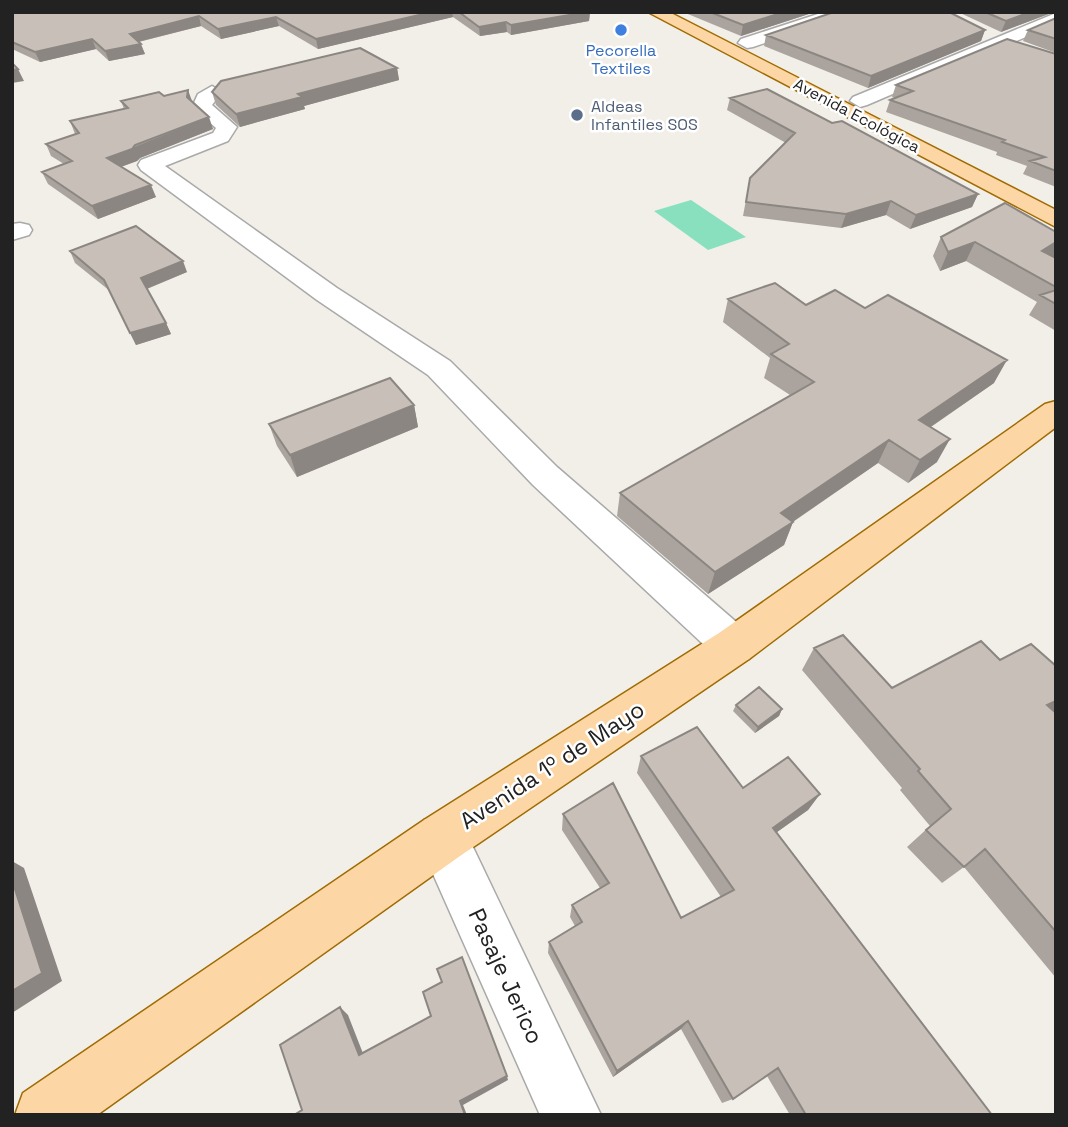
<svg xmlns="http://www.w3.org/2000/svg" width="1068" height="1127" font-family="'Space Grotesk',sans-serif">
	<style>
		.pitch { fill: #88e0be }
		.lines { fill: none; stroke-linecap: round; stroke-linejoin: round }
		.minor-casing { stroke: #a9a9a9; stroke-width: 3 }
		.major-casing { stroke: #a06b00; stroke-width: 3 }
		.minor { fill: #fff; fill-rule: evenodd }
		.major { fill: #fcd6a4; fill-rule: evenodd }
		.wall { fill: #aba49e }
		.shaded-wall { fill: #8b8681 }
		.building { fill: #c7bfb8; stroke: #8b8681; stroke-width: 2 }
		.shop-dot { fill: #3f7fe0; stroke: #fff; stroke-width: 2.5 }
		.service-dot { fill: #5c6f8a; stroke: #fff; stroke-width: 2.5 }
		.labels { text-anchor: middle; stroke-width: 5; stroke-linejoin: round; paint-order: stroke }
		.far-shop-label { font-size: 16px; fill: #366cbe; stroke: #fff }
		.far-service-label { font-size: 16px; fill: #4e5e75; stroke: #fff; text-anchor: start }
		.far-street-label { font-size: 16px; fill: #222; stroke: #fff }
		.near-street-label { font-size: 23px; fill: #222; stroke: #fff }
	</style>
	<rect width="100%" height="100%" fill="#f2efe9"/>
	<path class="pitch" d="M691,200L746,237L708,250L654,211Z"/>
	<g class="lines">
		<g class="minor-casing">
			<path id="minor" d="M824,12H849L847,15L753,47L747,48L738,43L741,39Z
				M1056,13V24L867,105L860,107L850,101L853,97Z
				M212,86L222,92L212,105L237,127L228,141L165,166L337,288L450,361L557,467L749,633L755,646L749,659L734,664L719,659L533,485L428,375L317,300L141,170L138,165L141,160L213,133L216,128L192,107L198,94Z
				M20,223L29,225L32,230L29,235L12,240V224Z
				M442,813L460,820L601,1115H540L417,838L424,820Z"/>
		</g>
		<g class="major-casing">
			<path id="major" d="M648,12H669L1056,210V227Z
				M1056,401V427L749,659L460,856L97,1115H15L23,1093L424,820L719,633L1045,404Z"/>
		</g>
		<use href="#minor" class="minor"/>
		<use href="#major" class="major"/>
	</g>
	<path class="wall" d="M12,12H590L589,21L511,35L507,32L480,36L453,17L318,49L279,26L221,39L201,26L139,42L145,54L109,61L96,49L40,62L12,49Z
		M683,12H815L741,36Z
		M958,12H1054L1001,32Z
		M1056,18V53L1023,41L1028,30Z
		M985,30L981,41L868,88L764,46L766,35Z
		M1056,54V187L1023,174L1027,166L996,155L997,152L886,112L890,100L895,98L892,97L896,85Z
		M397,68L399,80L304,106L305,109L240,127L216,105L212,92Z
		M164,96L192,101L213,129L140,158L137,161L121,167L156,197L98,219L48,184L42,172L64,164L51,156L46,144L75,134L70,121L124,109L121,101Z
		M730,98L832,123L978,194L972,207L910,229L886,215L841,228L743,216L750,178L786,143L727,110Z
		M1056,232V253L1053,257L1056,258V331L1029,315L1037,302L966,261L940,271L933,256L941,237Z
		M70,251L187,272L147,289L166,323L171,334L136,345L110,291L75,263Z
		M728,299L806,305L994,383L931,427L937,462L908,483L878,463L793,522L784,545L708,594L617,516L620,493L790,395L764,378L770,358L723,322Z
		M414,405L418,427L297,477L277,446L269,424Z
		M814,648L892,688L1000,660L1056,666V709L1053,710L1056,713V978L964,867L942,883L907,847L930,826L900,790L902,788L802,670Z
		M736,705L782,709L779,716L755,733L733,711Z
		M641,756L743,788L820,794L808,810L777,832L992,1115H790L767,1076L733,1099L722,1103L681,1029L613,1077L548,953L549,942L575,926L570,917L572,905L600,888L562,830L563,814L681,918L721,897L637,773Z"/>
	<path class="shaded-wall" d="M432,12H452L453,17L318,49L316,39Z
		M590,12L589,21L511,35V25Z
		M784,12H815L741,36L743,25Z
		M1030,12H1054L1001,32L1006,21Z
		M199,16L201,26L133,43L130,34Z
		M276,17L279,26L221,39L218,29Z
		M506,22L507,32L480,36L479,27Z
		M985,30L981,41L868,88L871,76Z
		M92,39L96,49L40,62L35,52Z
		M141,44L145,54L109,61L105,51Z
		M397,68L399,80L304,106L305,109L240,127L236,114L298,94Z
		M18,69L24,81L12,83V70Z
		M188,90L192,101L190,109L187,97Z
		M209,117L213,129L140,158L137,161L112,170L107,158Z
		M151,185L156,197L98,219L92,206Z
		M978,194L972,207L910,229L916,215Z
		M891,201L886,215L841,228L846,214Z
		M975,242L966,261L940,271L948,252Z
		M1056,242V253L1054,256L1032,270L1042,251Z
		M183,261L187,272L146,289L141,278Z
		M166,323L171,334L136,345L130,333Z
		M1007,360L994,383L907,443L919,420Z
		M414,405L418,427L297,477L290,455Z
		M950,439L937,462L908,483L920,460Z
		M889,440L878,463L782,529L793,522L784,545L708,594L715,572L781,513Z
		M1056,701V709L1025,726L1047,705Z
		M782,709L779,716L755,733L758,727Z
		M820,794L808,810L763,842L773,828Z
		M12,861L24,868L62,981L12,1013Z
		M340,1007L348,1015L366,1061L359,1055Z
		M688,1021L681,1029L613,1077L617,1071Z
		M507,1076L508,1080L463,1105L467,1115H465L460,1101Z"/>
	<path class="building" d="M12,12H432L316,39L276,17L218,29L199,16L130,34L141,44L105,51L92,39L35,52L12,42Z
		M459,12H587L511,25L506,22L479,27Z
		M710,12H784L743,25Z
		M834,12H949L985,30L871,76L766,35Z
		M985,12H1030L1006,21Z
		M1056,18V39L1028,30Z
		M1007,39L1056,54V171L1030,161L1045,157L1002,142L1005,140L890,100L913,91L896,85Z
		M360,48L397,68L298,94L302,97L236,114L212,92L221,81Z
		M12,63L18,69L12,70Z
		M767,89L832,123L842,121L978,194L916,215L891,201L846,214L746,202L750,178L795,133L730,98Z
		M188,90L187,97L209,117L135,145L132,149L107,158L151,185L92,206L42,172L72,161L46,144L79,133L70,121L128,108L121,101L159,92L164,96Z
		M1005,203L1056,232V242L1042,251L1056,258V287L975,242L948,252L941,237Z
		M136,226L183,261L141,278L166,323L130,333L104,280L70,251Z
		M775,283L806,305L835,290L865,308L888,295L1007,360L919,420L950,439L920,460L889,440L781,513L793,522L715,572L620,493L814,382L771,354L789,344L728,299Z
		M1056,290V304L1040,295Z
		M390,378L414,405L290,455L269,424Z
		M843,635L892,688L981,641L1000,660L1031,644L1056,666V701L1047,705L1056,713V932L985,849L964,867L926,830L951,809L918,771L920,769L814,648Z
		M759,687L782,709L758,727L736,705Z
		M697,727L743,788L788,757L820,794L773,828L992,1115H806L778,1068L733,1099L688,1021L617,1071L549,942L582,922L572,905L609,883L563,814L613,783L681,918L734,890L641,756Z
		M12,880L42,973L12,991Z
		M462,957L507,1076L460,1101L465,1115H294L302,1110L280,1045L340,1007L359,1055L431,1016L423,992L442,982L437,969Z"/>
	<circle class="shop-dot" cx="621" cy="30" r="7"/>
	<circle class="service-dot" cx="577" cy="115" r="7"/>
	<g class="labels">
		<g class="far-shop-label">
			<text x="621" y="56">Pecorella<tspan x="621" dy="18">Textiles</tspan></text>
		</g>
		<g class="far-service-label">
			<text x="591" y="112">Aldeas<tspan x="591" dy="18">Infantiles SOS</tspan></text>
		</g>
		<g class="far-street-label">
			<text transform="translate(857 115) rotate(28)" y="6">Avenida Ecológica</text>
		</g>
		<g class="near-street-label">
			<text transform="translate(552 765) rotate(-33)" y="8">Avenida 1º de Mayo</text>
			<text transform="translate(506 976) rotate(65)" y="8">Pasaje Jerico</text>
		</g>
	</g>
	<rect width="1068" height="1127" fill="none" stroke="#222222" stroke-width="28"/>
</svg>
